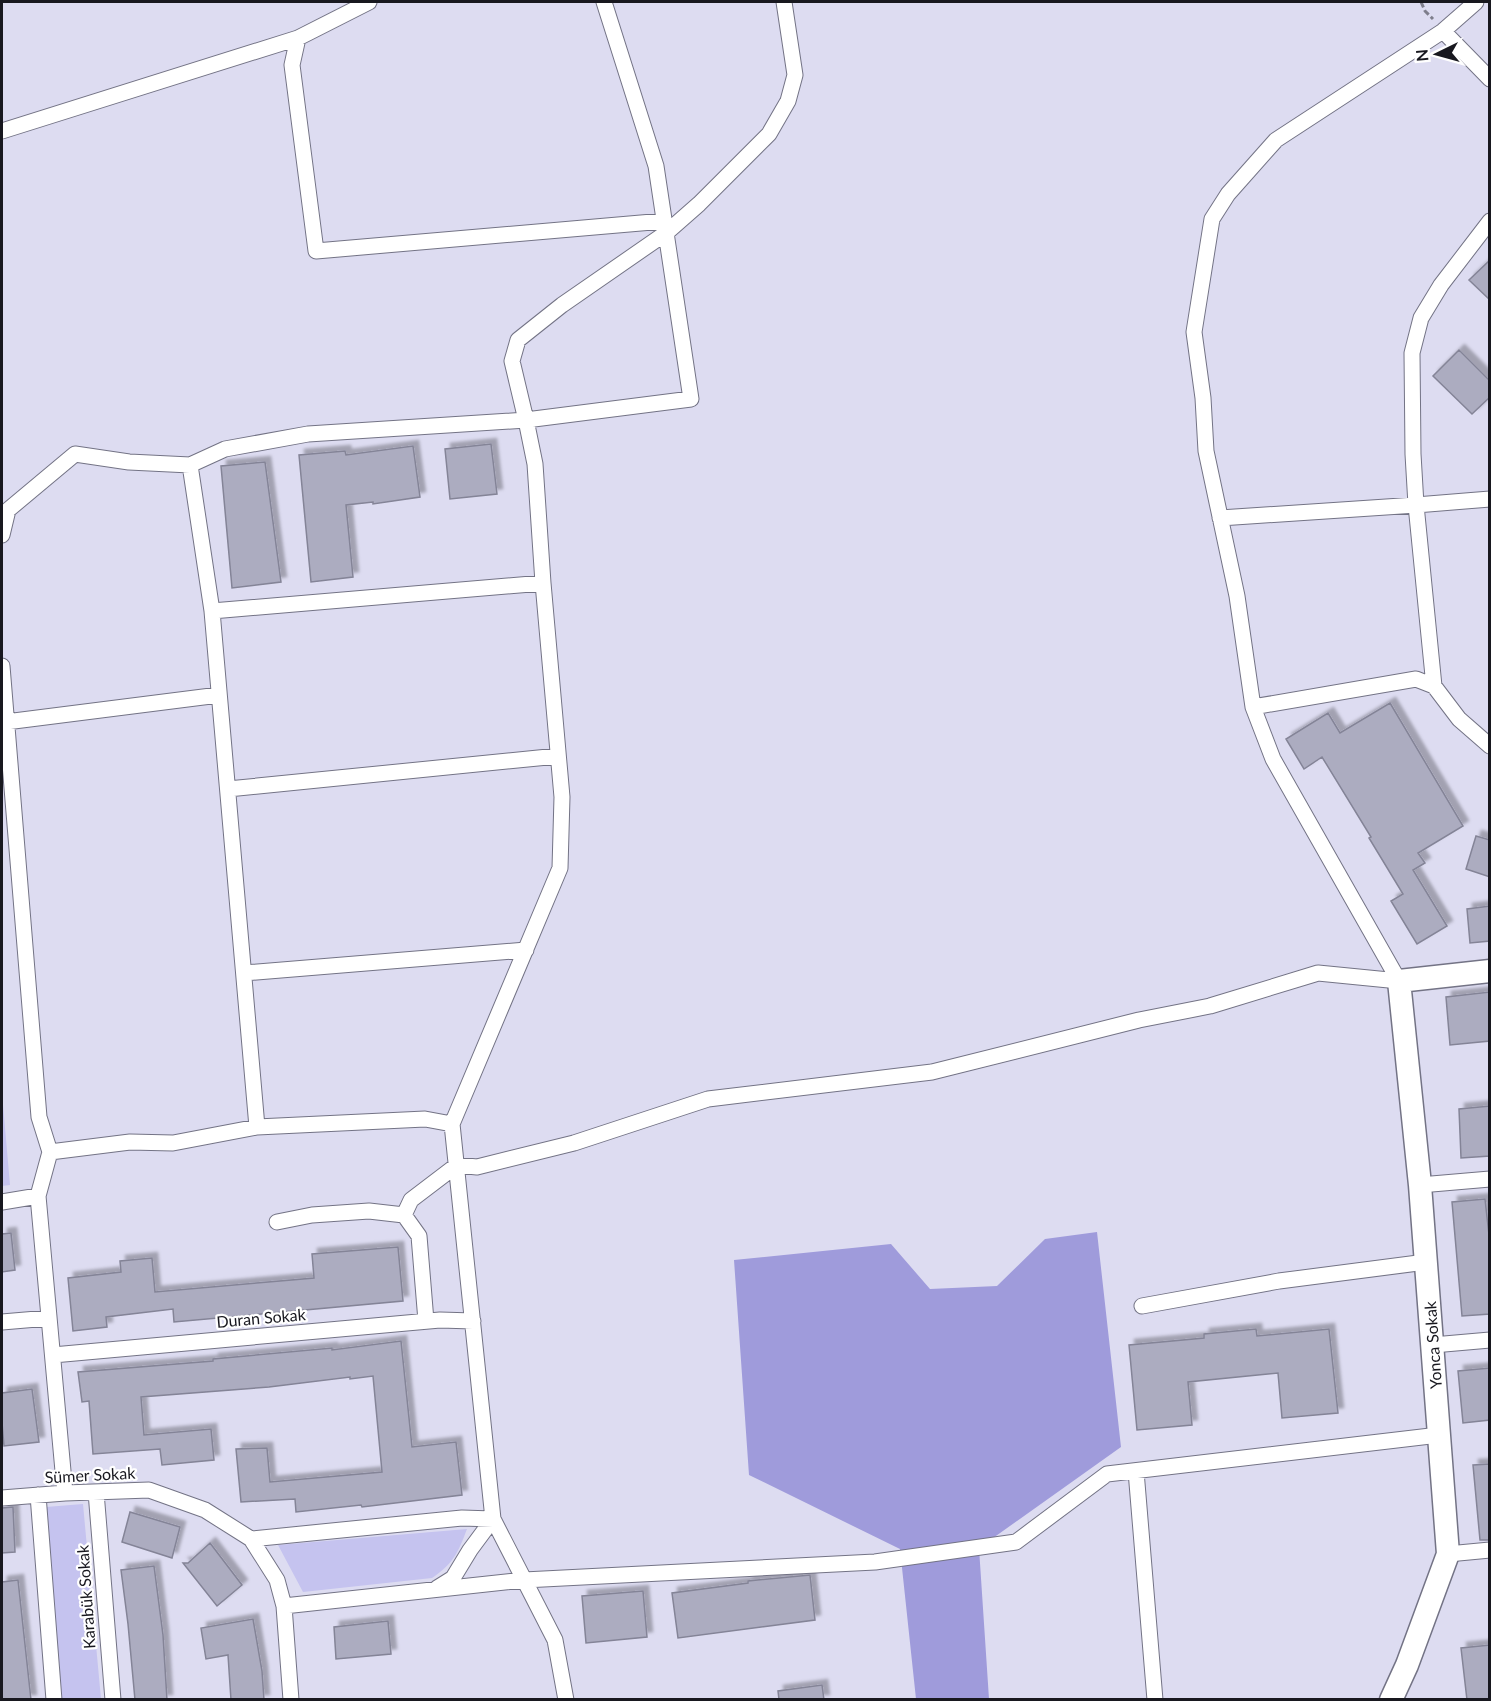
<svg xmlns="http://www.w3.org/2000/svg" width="1491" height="1701" font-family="Lato,sans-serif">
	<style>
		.green { fill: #c5c3ef }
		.forest { fill: #9f9bdb }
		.building { fill: #acacc0; stroke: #848497; stroke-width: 1.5; filter: url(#shadow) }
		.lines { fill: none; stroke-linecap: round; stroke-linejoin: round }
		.street-casing { stroke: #737385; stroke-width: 17 }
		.secondary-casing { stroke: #737385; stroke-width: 25 }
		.path { stroke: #7e7e8c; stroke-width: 3; stroke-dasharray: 6 3; stroke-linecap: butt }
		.street { stroke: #fff; stroke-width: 15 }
		.secondary { stroke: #fff; stroke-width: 22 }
		.labels { text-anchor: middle; stroke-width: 4.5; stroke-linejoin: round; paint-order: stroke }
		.street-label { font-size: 16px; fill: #18181f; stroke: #fff }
	</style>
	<defs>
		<filter id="shadow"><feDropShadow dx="5.5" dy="-5.5" stdDeviation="1.5" flood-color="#0004"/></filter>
	</defs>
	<rect width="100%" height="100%" fill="#dddcf1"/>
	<path class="green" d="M2,1093L10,1185L2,1186Z
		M83,1504L101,1699H62L46,1507Z
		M467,1529C458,1553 453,1564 432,1578L303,1592L278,1545Z"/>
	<path class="forest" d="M1097,1232L1121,1447L979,1548L989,1699H916L900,1549L749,1475L734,1260L891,1244L930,1289L997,1286L1045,1239Z"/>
	<path class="building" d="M1490,260V300L1469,280Z
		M1459,350L1490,381V397L1472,414L1433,376Z
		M491,444L497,494L450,499L445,449Z
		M413,446L420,497L373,504V502L346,505L353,577L311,582L299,455L345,451L346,455Z
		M265,462L281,582L232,588L221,466Z
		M1390,703L1463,826L1418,853L1425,863L1413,870L1447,926L1417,944L1391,901L1403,894L1369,838L1371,837L1322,757L1304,769L1286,739L1328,713L1340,733Z
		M1476,836L1490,840V877L1466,869Z
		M1490,906V941L1470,943L1467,909Z
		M1490,992V1041L1450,1045L1446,997Z
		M1490,1106V1156L1461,1158L1459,1109Z
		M1485,1199L1490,1244V1314L1462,1316L1452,1202Z
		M11,1233L15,1270L2,1272V1234Z
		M398,1247L403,1301L174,1322L173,1309L106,1317L107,1327L73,1331L68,1278L121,1272L120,1261L152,1258L155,1292L314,1278L312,1254Z
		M1256,1329L1257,1336L1329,1329L1338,1413L1282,1418L1278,1373L1188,1382L1192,1425L1137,1430L1129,1345L1204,1338V1334Z
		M401,1341L412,1447L456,1442L462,1495L362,1507L361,1505L296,1512L295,1499L241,1502L236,1449L267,1448L270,1482L382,1472L373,1376L350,1379V1377L269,1387L141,1397L144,1435L211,1429L214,1460L162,1465L160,1449L93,1454L89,1401L82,1402L78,1372L213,1361V1359L332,1348V1350Z
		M1490,1368V1420L1463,1423L1458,1371Z
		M32,1389L39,1442L4,1446L2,1423V1393Z
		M1490,1464V1540H1480L1473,1465Z
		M13,1507L15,1552L2,1553V1508Z
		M130,1512L180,1527L172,1558L122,1542Z
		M210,1543L242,1585L217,1606L183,1563H188Z
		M154,1566L163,1635L167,1700H135L128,1624L121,1570Z
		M810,1575L815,1620L678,1638L672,1593L748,1583V1581Z
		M18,1580L31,1700H2V1582Z
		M643,1591L647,1637L586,1643L582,1596Z
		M253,1619L262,1671L264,1700H231L228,1655L206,1659L201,1628Z
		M388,1621L391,1654L336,1659L334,1627Z
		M1490,1645V1700H1467L1461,1648Z
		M822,1685L824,1700H779L778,1691Z"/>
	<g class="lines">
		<g class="street-casing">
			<path id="street" d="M1443,31L1490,79
				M298,38L292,65L316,251L664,221
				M2,131L298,38L369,2
				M1220,518L1416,505L1490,499
				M2,535L8,510L75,454L129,462L190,465
				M212,611L543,583
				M2,666L39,1117L50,1152L38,1196L65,1493
				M1434,686L1416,505L1413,454L1412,353L1421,318L1441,285L1490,221
				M1253,707L1416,679L1434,686L1459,719L1490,746
				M6,722L219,695
				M228,789L558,756
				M244,973L526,950
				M1399,981L1273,759L1253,707L1237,596L1206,451L1203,398L1194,332L1212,219L1228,194L1276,140L1443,31L1476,2
				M257,1127L212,611L190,465L225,449L308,434L526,420L512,361L518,340L562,305L666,233L699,204L769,134L788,101L795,75L784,2
				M50,1152L130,1142L173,1143L257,1127L425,1119L452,1124
				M1420,1185L1490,1179
				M2,1202L38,1196
				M404,1215L411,1200L457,1165L477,1167L574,1143L708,1099L932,1072L1139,1020L1210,1006L1318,973L1399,981
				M277,1222L312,1215L369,1211L404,1215L419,1236L426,1321
				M1142,1306L1279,1281L1426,1262
				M2,1322L49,1318
				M1433,1345L1490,1340
				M53,1355L440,1320L473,1321
				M1136,1471L1155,1700
				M96,1492L113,1700
				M38,1495L54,1700
				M2,1498L65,1493L149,1490L205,1510L251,1539L277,1580L284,1606L291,1700
				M251,1539L462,1518L493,1519L470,1550L453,1578L437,1588
				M1448,1554L1490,1550
				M284,1606L524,1580L875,1562L1016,1542L1107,1474L1439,1435
				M566,1700L555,1640L493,1519L452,1124L560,868L562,797L543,583L535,464L526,420L691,399L656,166L604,2"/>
		</g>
		<g class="secondary-casing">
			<path id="secondary" d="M1391,1700L1407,1665L1448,1554L1420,1185L1399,981L1490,971"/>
		</g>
		<path class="path" d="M1421,2L1425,11L1433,19"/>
		<use href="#street" class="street"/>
		<use href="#secondary" class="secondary"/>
	</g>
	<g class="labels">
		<g class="street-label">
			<text transform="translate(261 1318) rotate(-5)" y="6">Duran Sokak</text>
			<text transform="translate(1433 1345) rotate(-94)" y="6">Yonca Sokak</text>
			<text transform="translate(90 1475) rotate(-3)" y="6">Sümer Sokak</text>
			<text transform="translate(86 1597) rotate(-94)" y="6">Karabük Sokak</text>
		</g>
	</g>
	<rect width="1491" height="1701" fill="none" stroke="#18181f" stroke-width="6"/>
	<g transform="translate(1437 54) rotate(265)" stroke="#ffffff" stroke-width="4.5" paint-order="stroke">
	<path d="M0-4.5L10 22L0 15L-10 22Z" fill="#18181f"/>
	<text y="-9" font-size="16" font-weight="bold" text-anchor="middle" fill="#18181f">N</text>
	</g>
</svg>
